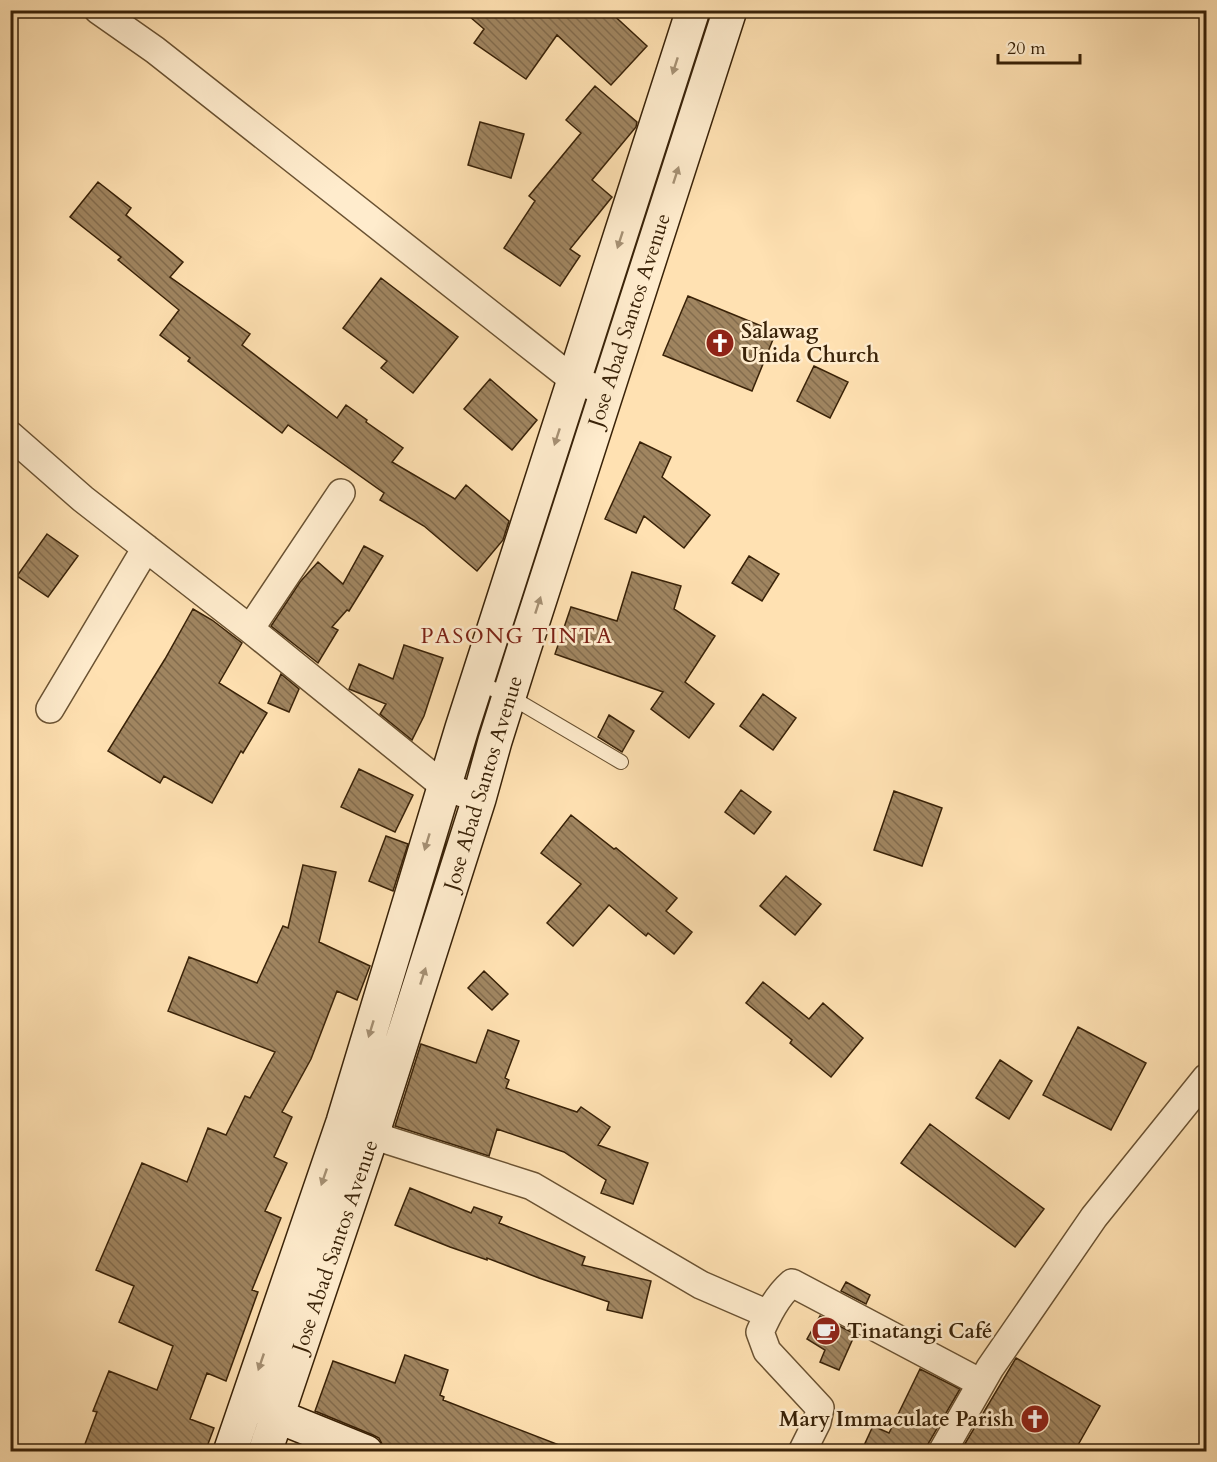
<svg xmlns="http://www.w3.org/2000/svg" width="1217" height="1462" font-family="Cardo,serif">
	<style>
		.building { fill: url(#building-back-hatch); stroke: #392208; stroke-width: 1.5 }
		.lines { fill: none; stroke-linecap: round; stroke-linejoin: round }
		.service-casing { stroke: #6a5232; stroke-width: 16 }
		.minor-casing { stroke: #6a5232; stroke-width: 30 }
		.secondary-casing { stroke: #392208; stroke-width: 36 }
		.service { stroke: #ffeccd; stroke-width: 14 }
		.minor { stroke: #ffeccd; stroke-width: 27 }
		.secondary { stroke: #ffeccd; stroke-width: 33 }
		.oneway { fill: #a69174 }
		.labels { text-anchor: middle; stroke-width: 5; stroke-linejoin: round; paint-order: stroke }
		.street-label { font-size: 21px; fill: #392208; stroke: #ffeccd }
		.poi-label { font-size: 21px; font-weight: bold; fill: #392208; stroke: #ffeccd; text-anchor: start }
		.neighbourhood-label { font-size: 22px; letter-spacing: 1.5px; fill: #7a1f14; stroke: #ffeccd }
	</style>
	<defs>
		<pattern id="building-back-hatch" width="6" height="6" patternUnits="userSpaceOnUse" patternTransform="scale(1.5)"><rect width="6" height="6" fill="#a08560"/><path d="M-1 5l2 2M0 0l6 6M5-1l2 2" fill="none" stroke="#836c4d"/></pattern>
	</defs>
	<rect width="100%" height="100%" fill="#ffe1b2"/>
	<filter id="stains"><feTurbulence type="fractalNoise" baseFrequency=".00333" numOctaves="4"/><feColorMatrix values="0 0 0 0 .2 0 0 0 0 .09 0 0 0 0 .02 0 0 0 .5 -.17"/></filter>
	<radialGradient id="worn" r=".72"><stop offset=".6" stop-color="#630" stop-opacity="0"/><stop offset="1" stop-color="#630" stop-opacity=".3"/></radialGradient>
	<path class="building" d="M462,10H608L647,46L611,85L557,35L526,79L474,43L484,29Z
		M595,86L637,122L636,127L592,180L612,197L570,249L580,256L560,286L504,248L535,201L529,196L581,133L566,120Z
		M480,122L524,134L511,178L468,165Z
		M98,182L131,208L126,215L183,262L170,277L250,334L242,345L337,418L346,405L367,420L366,422L403,448L392,462L455,499L466,485L509,521L503,540L477,571L424,526L380,500L384,493L288,425L282,433L188,361L190,358L160,335L179,310L118,260L121,257L70,217Z
		M381,278L458,337L413,393L381,368L387,361L343,328Z
		M688,296L776,332L752,391L663,355Z
		M814,366L848,382L830,418L797,401Z
		M490,379L537,420L512,450L464,409Z
		M640,442L671,457L662,477L710,515L684,548L644,516L636,533L605,519Z
		M47,534L78,556L48,597L17,576Z
		M364,546L383,556L349,611L347,610L332,627L338,630L318,663L271,626L300,582L318,562L343,584Z
		M749,556L779,574L762,601L732,583Z
		M632,572L681,586L674,609L715,636L685,682L714,704L689,738L651,709L663,692L555,654L571,607L617,621Z
		M193,609L212,620L242,643L219,683L267,713L243,753L241,751L212,803L164,776L160,783L108,751L165,659Z
		M404,645L443,658L424,716L412,740L380,714L386,704L349,689L359,664L393,679Z
		M281,674L299,689L289,712L268,703Z
		M763,694L796,718L773,750L740,726Z
		M609,715L634,731L622,752L598,737Z
		M359,769L413,795L395,832L341,807Z
		M741,790L771,812L754,834L725,812Z
		M894,791L942,808L922,866L874,850Z
		M571,815L614,849L616,848L677,898L666,911L692,932L674,954L648,933L646,936L609,905L573,946L547,923L581,884L541,853Z
		M386,836L408,844L393,891L369,881Z
		M303,865L336,872L319,942L370,966L357,1000L337,991L311,1059L282,1112L292,1117L274,1157L287,1163L265,1211L281,1218L252,1290L258,1292L226,1381L207,1373L190,1419L214,1428L205,1452H82L97,1412L93,1411L109,1371L157,1390L173,1346L119,1322L134,1286L96,1270L142,1163L187,1182L208,1128L226,1135L245,1096L250,1098L275,1052L168,1011L189,957L257,983L283,926L288,928Z
		M786,876L821,904L795,935L760,906Z
		M484,971L508,994L492,1010L468,988Z
		M763,982L809,1019L823,1003L863,1038L831,1077L790,1043L792,1040L746,1003Z
		M1078,1027L1146,1063L1111,1130L1043,1095Z
		M488,1030L519,1041L505,1078L509,1080L506,1088L577,1112L581,1107L610,1127L598,1145L648,1163L633,1204L601,1193L606,1180L564,1152L497,1129L489,1156L395,1126L421,1044L476,1063Z
		M1000,1060L1032,1081L1009,1119L976,1098Z
		M930,1124L1044,1209L1015,1247L901,1163Z
		M410,1188L471,1213L474,1207L502,1217L499,1223L585,1257L582,1265L651,1281L642,1318L607,1310L609,1302L539,1278L487,1258V1260L450,1247L395,1225Z
		M846,1282L870,1295L866,1304L841,1291Z
		M820,1316L855,1334L839,1370L820,1362L825,1350L807,1339Z
		M405,1355L448,1370L440,1395L444,1397L443,1400L572,1450V1452H398L383,1446L379,1438L373,1435L315,1411L333,1361L395,1383Z
		M1016,1358L1100,1406L1074,1452H960Z
		M920,1369L960,1389L928,1444L926,1452H861L873,1426L889,1433Z"/>
	<g class="lines">
		<g class="service-casing">
			<path id="service" d="M477,682L509,696L621,762"/>
		</g>
		<g class="minor-casing">
			<path id="minor" d="M98,10L155,50L575,381L606,391
				M10,435L83,499L250,629L444,786L479,799
				M250,629L341,493
				M50,709L146,548
				M353,1125L373,1132L387,1140L532,1186L701,1285L768,1314
				M802,1452L817,1422L820,1408L767,1351L760,1332C768,1314 777,1296 792,1283L981,1383
				M942,1452L990,1368L1094,1217L1206,1078"/>
		</g>
		<g class="secondary-casing">
			<path id="secondary" d="M259,1403L277,1416L366,1452
				M230,1452L343,1122L462,728L693,10
				M265,1452L373,1132L479,799L495,741L523,652L730,10"/>
		</g>
		<use href="#service" class="service"/>
		<use href="#minor" class="minor"/>
		<use href="#secondary" class="secondary"/>
	</g>
	<defs><path id="oneway-solid" d="M-6-.8H1V-3.2L6.5 0L1 3.2V.8H-6Z" transform="scale(1.5)"/></defs>
	<g class="oneway">
		<use href="#oneway-solid" transform="translate(675 66) rotate(108)"/>
		<use href="#oneway-solid" transform="translate(676 175) rotate(-72)"/>
		<use href="#oneway-solid" transform="translate(620 240) rotate(108)"/>
		<use href="#oneway-solid" transform="translate(557 437) rotate(108)"/>
		<use href="#oneway-solid" transform="translate(538 605) rotate(-72)"/>
		<use href="#oneway-solid" transform="translate(427 842) rotate(107)"/>
		<use href="#oneway-solid" transform="translate(423 976) rotate(-72)"/>
		<use href="#oneway-solid" transform="translate(371 1029) rotate(107)"/>
		<use href="#oneway-solid" transform="translate(324 1177) rotate(109)"/>
		<use href="#oneway-solid" transform="translate(261 1362) rotate(109)"/>
	</g>
	<defs>
		<g id="church-disc" transform="scale(1.5)"><circle r="9.5" fill="#8f2418" stroke="#ffeccd"/><path d="M-1.2-6h2.4v3.5h3.3v2.4h-3.3V6h-2.4V-.1h-3.3v-2.4h3.3Z" fill="#fff"/></g>
		<g id="cafe-disc" transform="scale(1.5)"><circle r="9.5" fill="#8f2418" stroke="#ffeccd"/><path d="M-5.5-4.5H6V0H3Q3 3.5 0 3.5H-2.5Q-5.5 3.5-5.5 0ZM3-3.2v2h1.7v-2ZM-6 4.5H4V6H-6Z" fill="#fff"/></g>
	</defs>
	<g fill-rule="evenodd">
		<use href="#church-disc" x="720" y="343"/>
		<use href="#cafe-disc" x="826" y="1331"/>
		<use href="#church-disc" x="1035" y="1419"/>
	</g>
	<g class="labels">
		<g class="street-label">
			<text transform="translate(629 320) rotate(-72)" y="7">Jose Abad Santos Avenue</text>
			<text transform="translate(483 783) rotate(-73)" y="7">Jose Abad Santos Avenue</text>
			<text transform="translate(335 1246) rotate(-71)" y="7">Jose Abad Santos Avenue</text>
		</g>
		<g class="poi-label">
			<text x="741" y="338">Salawag<tspan x="741" dy="24">Unida Church</tspan></text>
			<text x="847" y="1338">Tinatangi Café</text>
			<text x="1014" y="1426" text-anchor="end">Mary Immaculate Parish</text>
		</g>
		<g class="neighbourhood-label">
			<text x="517" y="643">PASONG TINTA</text>
		</g>
	</g>
	<rect width="1217" height="1462" fill="none" stroke="#ffe1b2" stroke-width="36"/>
	<rect x="12" y="12" width="1193" height="1438" fill="none" stroke="#392208" stroke-width="3"/>
	<rect x="18" y="18" width="1181" height="1426" fill="none" stroke="#392208" stroke-width="1.5"/>
	<path d="M998 54v9h82v-9" fill="none" stroke="#392208" stroke-width="3"/>
	<text x="1007" y="54" font-size="18" fill="#392208" stroke="#ffeccd" stroke-width="4.5" paint-order="stroke">20 m</text>
	<rect width="100%" height="100%" filter="url(#stains)"/>
	<rect width="100%" height="100%" fill="url(#worn)"/>
</svg>
